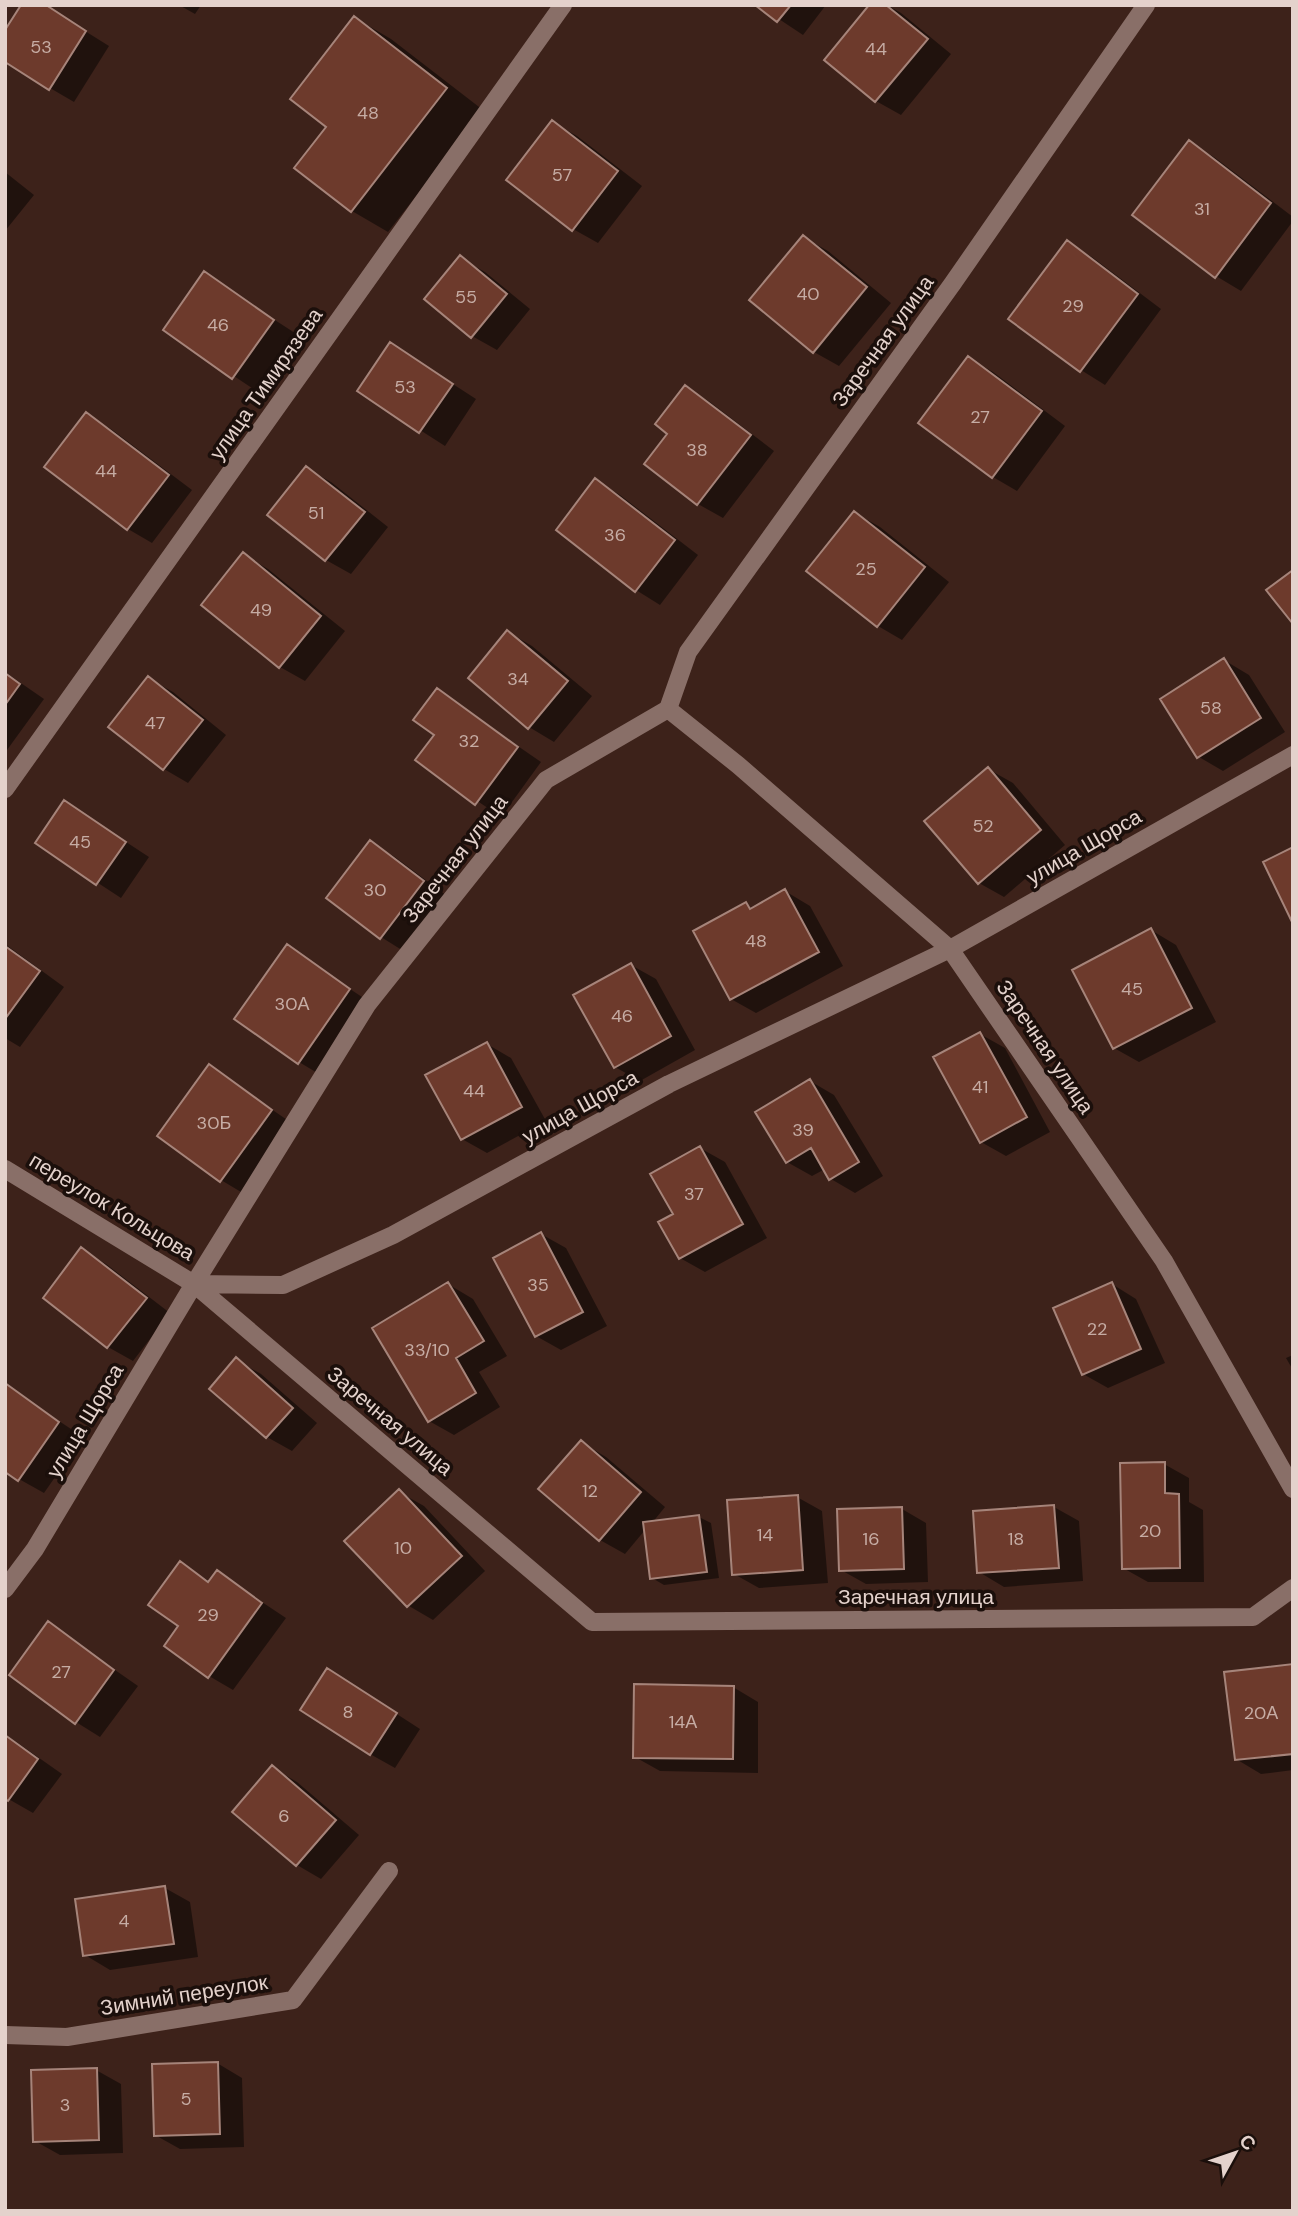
<svg xmlns="http://www.w3.org/2000/svg" width="1298" height="2216" font-family="'DM Sans',sans-serif">
	<style>
		.shadow { fill: #0007 }
		.building { fill: #6d3a2c; stroke: #a6847a; stroke-width: 2 }
		.lines { fill: none; stroke-linecap: round; stroke-linejoin: round }
		.minor { stroke: #896f68; stroke-width: 18 }
		.labels { text-anchor: middle; stroke-width: 7; stroke-linejoin: round; paint-order: stroke }
		.number-label { font-size: 18px; fill: #c6aca4 }
		.street-label { font-size: 21px; fill: #e4d2cc; stroke: #1b0f0b }
	</style>
	<rect width="100%" height="100%" fill="#3d221a"/>
	<path class="shadow" d="M179,5H201L195,14Z
		M758,5H826L803,35Z
		M871,5H887L901,13L951,54L901,115L876,101L826,60Z
		M53,11L109,46L74,102L50,88Z
		M355,18L391,39L483,110L388,232L352,211L328,127Z
		M552,122L577,136L642,186L598,243L573,229L508,179Z
		M1189,143L1214,157L1293,217V221L1241,291L1216,276Z
		M5,172L34,195L5,231Z
		M803,237L828,251L891,303L839,366L814,352L752,300Z
		M1068,243L1092,257L1161,309L1105,385L1081,370Z
		M460,258L485,272L530,309L497,350L472,336Z
		M204,274L298,335L258,392L165,330Z
		M391,344L476,399L445,446L359,391Z
		M969,358L993,372L1065,426L1017,491L993,477Z
		M686,387L710,402L774,451L723,518L698,504L646,464L670,433Z
		M86,415L111,429L192,490L152,543L128,529Z
		M306,468L331,482L388,527L351,574L326,560L269,515Z
		M596,481L620,495L698,555L660,605L636,590Z
		M855,513L880,527L949,582L902,640L878,626Z
		M244,555L268,569L345,631L305,681L280,667L203,604Z
		M508,632L532,646L592,696L554,742L529,727Z
		M1224,660L1249,675L1285,732L1223,771L1199,757Z
		M5,672L44,699L7,750L5,748Z
		M148,678L173,692L226,735L188,783L164,769Z
		M437,690L541,762L501,817L417,760L436,734Z
		M988,769L1013,783L1065,845L1004,897L979,883Z
		M65,802L149,857L121,898L37,843Z
		M371,843L395,857L447,896L405,952L381,937Z
		M785,891L810,906L843,966L756,1013L731,999L746,904L753,909Z
		M1151,930L1176,945L1216,1022L1139,1062L1114,1048Z
		M5,944L64,987L20,1047L5,1038Z
		M287,947L374,1005L324,1077L299,1062Z
		M631,965L656,979L695,1050L640,1081L615,1067Z
		M980,1034L1005,1048L1050,1132L1006,1156L981,1142Z
		M487,1044L511,1058L546,1121L487,1153L462,1139Z
		M210,1067L296,1126L246,1195L221,1180Z
		M810,1081L834,1095L883,1176L855,1193L831,1179L825,1169L812,1176L787,1162Z
		M700,1148L725,1162L767,1238L705,1272L680,1258Z
		M541,1234L566,1248L607,1326L561,1350L536,1336Z
		M82,1250L106,1264L170,1313L133,1361L108,1347L45,1297Z
		M448,1284L473,1299L507,1356L479,1372L500,1407L454,1435L429,1421Z
		M1112,1284L1136,1299L1165,1363L1108,1388L1083,1374Z
		M1293,1355V1370L1286,1358Z
		M236,1360L261,1374L317,1423L292,1451L267,1437L211,1388Z
		M5,1385L83,1437L44,1493L19,1479Z
		M581,1442L606,1457L665,1507L652,1523L699,1517L711,1523L719,1578L664,1585L652,1578L645,1530L625,1554L600,1540L541,1489Z
		M1164,1464L1189,1478V1502L1203,1510L1204,1582H1148L1123,1568Z
		M399,1492L424,1506L485,1571L433,1620L409,1606L347,1541Z
		M797,1497L822,1511L828,1583L759,1588L734,1574Z
		M1054,1507L1079,1521L1083,1581L1004,1587L979,1572Z
		M902,1509L926,1523L928,1582L866,1584L841,1570Z
		M180,1563L211,1582L218,1573L286,1618L233,1690L209,1676L180,1626Z
		M49,1624L138,1686L100,1737L76,1722Z
		M1293,1666V1770L1261,1774L1236,1759Z
		M352,1685L420,1729L395,1768L370,1754Z
		M733,1687L758,1702V1773L660,1771L635,1757Z
		M5,1734L62,1774L33,1813L5,1797Z
		M273,1768L297,1782L359,1835L321,1879L297,1865Z
		M165,1888L190,1902L198,1957L110,1970L85,1955Z
		M217,2063L242,2078L244,2147L180,2149L155,2135Z
		M96,2070L121,2084L123,2153L60,2155L35,2141Z"/>
	<path class="building" d="M21,5H46L86,31L49,90L5,62V30Z
		M755,5H791L777,22Z
		M869,5H886L928,39L875,102L824,60Z
		M354,16L447,88L351,212L294,168L326,127L290,99Z
		M552,120L618,171L572,231L506,180Z
		M1189,140L1271,203L1215,278L1132,215Z
		M803,235L867,287L813,353L749,300Z
		M1067,240L1138,294L1080,372L1008,319Z
		M460,255L507,294L471,338L424,299Z
		M204,271L274,320L232,379L163,330Z
		M390,342L453,384L419,433L357,391Z
		M968,356L1042,411L992,478L918,423Z
		M685,385L751,435L697,505L644,464L667,434L655,424Z
		M86,412L169,475L127,530L44,467Z
		M306,466L365,512L325,561L267,515Z
		M595,478L675,540L635,592L556,530Z
		M854,511L925,567L877,627L806,571Z
		M243,552L321,616L279,668L201,605Z
		M1293,570V624L1266,590Z
		M507,630L568,681L528,729L468,678Z
		M1224,658L1261,718L1197,758L1160,699Z
		M5,673L20,684L5,705Z
		M148,676L203,720L163,770L108,727Z
		M437,688L518,747L475,805L415,760L434,735L413,720Z
		M988,767L1041,830L978,884L924,821Z
		M64,800L126,842L96,885L35,843Z
		M370,840L424,881L380,939L326,898Z
		M1293,847V924L1263,862Z
		M785,889L819,952L730,1000L693,931L746,902L750,909Z
		M1151,928L1192,1008L1113,1049L1072,970Z
		M287,944L350,989L298,1064L234,1019Z
		M5,946L40,971L5,1019Z
		M631,963L671,1036L614,1068L573,995Z
		M980,1032L1027,1117L980,1143L933,1057Z
		M487,1042L522,1107L461,1140L425,1075Z
		M209,1064L272,1110L220,1182L157,1136Z
		M810,1079L859,1162L829,1180L811,1148L786,1163L755,1112Z
		M700,1146L743,1224L679,1259L658,1222L673,1214L650,1174Z
		M541,1232L583,1312L535,1337L493,1258Z
		M81,1247L147,1298L107,1348L43,1298Z
		M448,1282L484,1341L456,1358L476,1393L428,1422L372,1328Z
		M1112,1282L1141,1349L1082,1375L1053,1308Z
		M236,1357L293,1408L266,1438L209,1389Z
		M5,1383L59,1422L18,1481L5,1472Z
		M581,1440L641,1492L599,1541L538,1489Z
		M1165,1462V1493L1179,1494L1180,1568L1122,1569L1120,1463Z
		M399,1489L462,1556L407,1607L344,1541Z
		M798,1495L803,1570L732,1575L727,1500Z
		M1054,1505L1059,1568L977,1573L973,1511Z
		M902,1507L904,1569L839,1571L837,1509Z
		M699,1515L707,1572L650,1579L643,1522Z
		M180,1561L208,1582L217,1570L262,1603L208,1678L164,1646L178,1626L148,1605Z
		M48,1621L114,1670L75,1724L9,1675Z
		M1293,1664V1754L1235,1760L1224,1672Z
		M327,1668L397,1713L370,1755L300,1710Z
		M634,1684L734,1686L733,1759L633,1758Z
		M5,1735L38,1759L8,1801L5,1799Z
		M272,1765L336,1820L296,1866L232,1812Z
		M165,1886L174,1944L83,1956L75,1899Z
		M218,2062L220,2134L154,2136L152,2064Z
		M97,2068L99,2140L33,2142L31,2070Z"/>
	<g class="lines">
		<path class="minor" d="M668,709L738,765L950,949L1164,1261L1293,1489
			M5,789L563,5
			M5,1169L194,1284L592,1622L1253,1617L1293,1588
			M194,1284L367,1005L546,780L668,709L688,652L953,283L1146,5
			M5,1589L35,1549L194,1284L283,1285L393,1235L669,1084L950,949L1293,755
			M5,2035L67,2037L293,2000L389,1871"/>
	</g>
	<g class="labels">
		<g class="number-label">
			<text x="41" y="53">53</text>
			<text x="876" y="55">44</text>
			<text x="368" y="119">48</text>
			<text x="562" y="181">57</text>
			<text x="1202" y="215">31</text>
			<text x="808" y="300">40</text>
			<text x="466" y="303">55</text>
			<text x="1073" y="312">29</text>
			<text x="218" y="331">46</text>
			<text x="405" y="393">53</text>
			<text x="980" y="423">27</text>
			<text x="697" y="456">38</text>
			<text x="106" y="477">44</text>
			<text x="316" y="519">51</text>
			<text x="615" y="541">36</text>
			<text x="866" y="575">25</text>
			<text x="261" y="616">49</text>
			<text x="518" y="685">34</text>
			<text x="1211" y="714">58</text>
			<text x="155" y="729">47</text>
			<text x="469" y="747">32</text>
			<text x="983" y="832">52</text>
			<text x="80" y="848">45</text>
			<text x="375" y="896">30</text>
			<text x="756" y="947">48</text>
			<text x="1132" y="995">45</text>
			<text x="292" y="1010">30А</text>
			<text x="622" y="1022">46</text>
			<text x="980" y="1093">41</text>
			<text x="474" y="1097">44</text>
			<text x="214" y="1129">30Б</text>
			<text x="803" y="1136">39</text>
			<text x="694" y="1200">37</text>
			<text x="538" y="1291">35</text>
			<text x="1097" y="1335">22</text>
			<text x="427" y="1356">33/10</text>
			<text x="590" y="1497">12</text>
			<text x="1150" y="1537">20</text>
			<text x="765" y="1541">14</text>
			<text x="871" y="1545">16</text>
			<text x="1016" y="1545">18</text>
			<text x="403" y="1554">10</text>
			<text x="208" y="1621">29</text>
			<text x="61" y="1678">27</text>
			<text x="348" y="1718">8</text>
			<text x="1261" y="1719">20А</text>
			<text x="683" y="1728">14А</text>
			<text x="284" y="1822">6</text>
			<text x="124" y="1927">4</text>
			<text x="186" y="2105">5</text>
			<text x="65" y="2111">3</text>
		</g>
		<g class="street-label">
			<text transform="translate(883 341) rotate(-54)" y="7">Заречная улица</text>
			<text transform="translate(266 384) rotate(-55)" y="7">улица Тимирязева</text>
			<text transform="translate(1084 847) rotate(-30)" y="7">улица Щорса</text>
			<text transform="translate(455 859) rotate(-52)" y="7">Заречная улица</text>
			<text transform="translate(1045 1047) rotate(56)" y="7">Заречная улица</text>
			<text transform="translate(580 1107) rotate(-29)" y="7">улица Щорса</text>
			<text transform="translate(112 1207) rotate(31)" y="7">переулок Кольцова</text>
			<text transform="translate(85 1421) rotate(-59)" y="7">улица Щорса</text>
			<text transform="translate(390 1421) rotate(40)" y="7">Заречная улица</text>
			<text x="916" y="1604">Заречная улица</text>
			<text transform="translate(184 1995) rotate(-9)" y="7">Зимний переулок</text>
		</g>
	</g>
	<rect width="1298" height="2216" fill="none" stroke="#e4d2cc" stroke-width="14"/>
	<g transform="translate(1235 2153) rotate(50)" stroke="#1b0f0b" stroke-width="5" paint-order="stroke">
	<path d="M0-5L12 26L0 18L-12 26Z" fill="#e4d2cc"/>
	<text y="-10" font-size="19" font-weight="bold" text-anchor="middle" fill="#e4d2cc">С</text>
	</g>
</svg>
